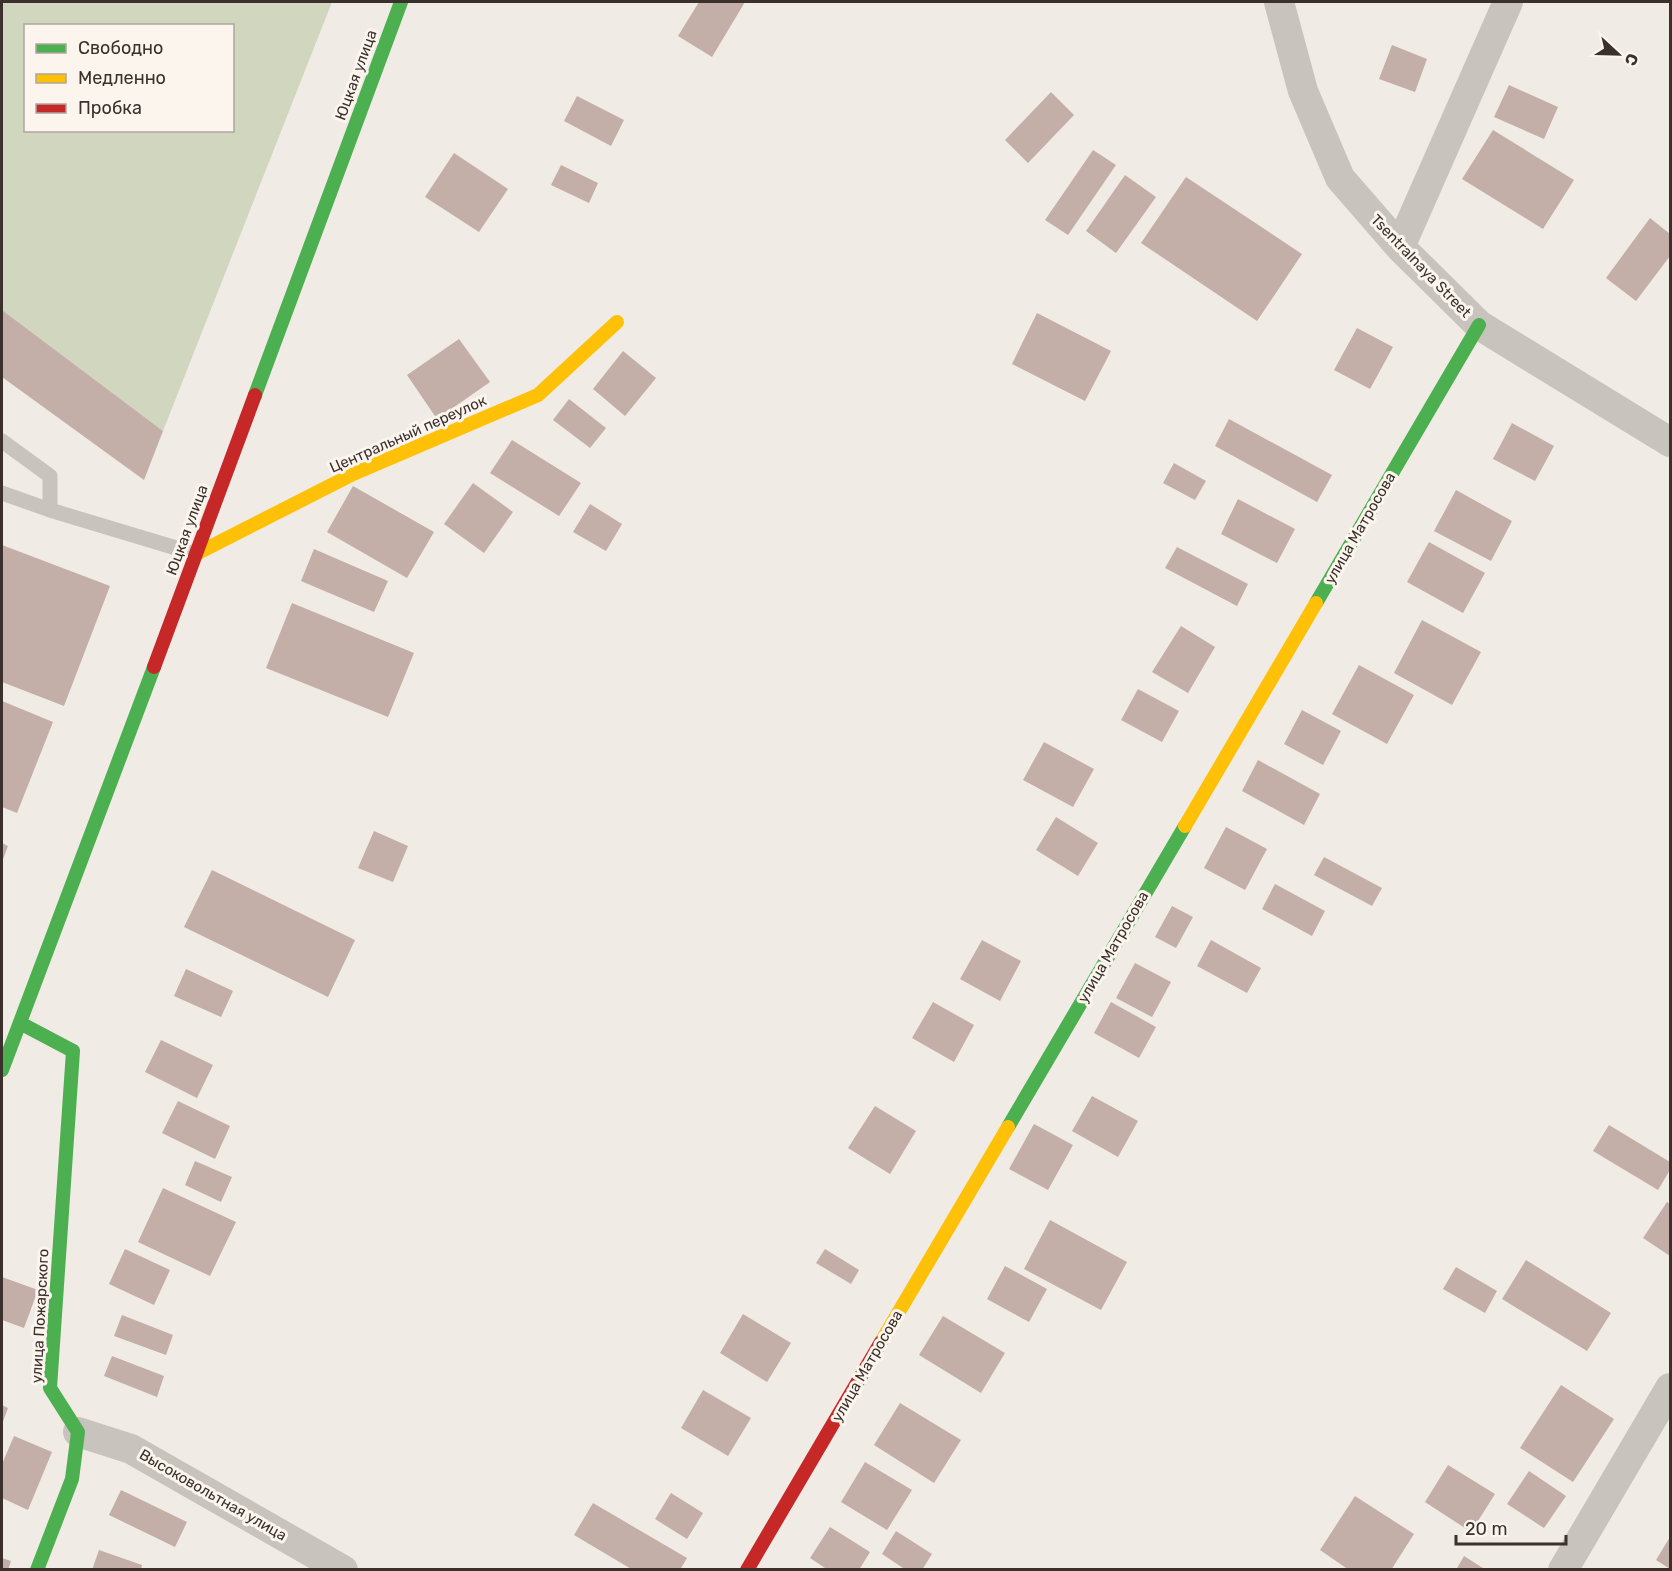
<svg xmlns="http://www.w3.org/2000/svg" width="1672" height="1571" font-family="Rubik,sans-serif">
	<style>
		.green { fill: #d1d6bf; fill-rule: evenodd }
		.building { fill: #c3afa7 }
		.lines { fill: none; stroke-linecap: round; stroke-linejoin: round }
		.lane { stroke: #c9c3be; stroke-width: 15 }
		.street { stroke: #c9c3be; stroke-width: 30 }
		.fast { stroke: #4caf50; stroke-width: 14 }
		.slow { stroke: #ffc107; stroke-width: 14 }
		.jam { stroke: #c62828; stroke-width: 14 }
		.labels { text-anchor: middle; stroke-width: 6; stroke-linejoin: round; paint-order: stroke }
		.street-label { font-size: 15px; fill: #3b302b; stroke: #fbf5ee }
	</style>
	<rect width="100%" height="100%" fill="#f0ebe5"/>
	<path class="green" d="M2,2H332L163,431L2,310ZM26,26H232V130H26Z"/>
	<path class="building" d="M699,2H745L712,57L678,36Z
		M1392,45L1427,59L1415,92L1379,79Z
		M1509,85L1558,107L1544,139L1494,117Z
		M1051,92L1074,115L1028,163L1005,140Z
		M577,96L624,120L611,146L564,121Z
		M1493,130L1574,180L1543,229L1462,179Z
		M1093,150L1116,165L1068,235L1045,220Z
		M454,153L508,189L479,232L425,197Z
		M561,165L598,183L589,203L551,185Z
		M1125,175L1156,197L1116,253L1086,231Z
		M1186,177L1302,254L1257,321L1141,243Z
		M1650,218L1670,234V256L1636,301L1606,278Z
		M2,310L163,431L144,480L2,377Z
		M1037,313L1111,351L1085,401L1012,364Z
		M1357,328L1393,347L1370,389L1334,370Z
		M459,339L490,382L437,419L407,375Z
		M623,351L656,378L625,416L593,389Z
		M569,399L606,428L590,448L553,420Z
		M1229,419L1332,475L1317,502L1215,446Z
		M1512,423L1554,446L1535,481L1493,459Z
		M512,440L581,483L559,516L490,473Z
		M1174,463L1206,481L1195,500L1163,483Z
		M473,483L513,512L484,553L444,524Z
		M353,486L434,532L407,578L327,532Z
		M1456,490L1512,521L1491,561L1434,531Z
		M1238,499L1295,529L1277,563L1221,534Z
		M590,504L622,524L606,551L573,532Z
		M1429,542L1485,573L1463,613L1407,582Z
		M2,545L110,586L64,706L2,682Z
		M1177,547L1248,584L1237,606L1165,568Z
		M314,549L388,581L374,612L301,581Z
		M292,603L414,653L388,717L266,668Z
		M1422,620L1481,652L1452,705L1394,673Z
		M1181,626L1215,647L1188,693L1152,672Z
		M1359,665L1414,695L1387,744L1332,714Z
		M1138,689L1179,711L1162,742L1121,720Z
		M2,701L53,722L17,813L2,807Z
		M1302,710L1341,731L1323,765L1284,744Z
		M1044,742L1094,769L1073,807L1023,780Z
		M1258,760L1320,794L1304,825L1242,791Z
		M1056,817L1098,843L1078,876L1036,850Z
		M1226,827L1267,849L1245,890L1204,868Z
		M374,831L408,846L393,882L358,868Z
		M2,843L8,846L2,862Z
		M1324,857L1382,888L1372,906L1314,875Z
		M212,870L355,940L328,997L184,927Z
		M1275,884L1325,911L1312,936L1262,909Z
		M1172,906L1193,917L1176,948L1155,937Z
		M982,940L1021,961L1000,1001L960,979Z
		M1211,940L1261,968L1247,993L1197,966Z
		M1135,963L1171,982L1152,1017L1116,998Z
		M186,969L233,991L221,1017L174,996Z
		M933,1002L974,1025L954,1062L912,1038Z
		M1111,1002L1156,1027L1139,1058L1094,1033Z
		M161,1040L213,1065L197,1098L145,1072Z
		M1092,1096L1138,1121L1118,1157L1072,1131Z
		M178,1101L230,1126L215,1159L162,1133Z
		M875,1106L916,1131L890,1174L848,1148Z
		M1034,1124L1073,1145L1048,1190L1009,1169Z
		M1609,1125L1670,1162V1170L1658,1190L1593,1151Z
		M195,1161L232,1177L221,1202L185,1185Z
		M163,1188L236,1222L210,1276L138,1242Z
		M1667,1202L1670,1204V1256L1643,1238Z
		M1050,1220L1127,1262L1101,1310L1024,1269Z
		M125,1249L170,1270L154,1305L109,1284Z
		M825,1249L859,1270L851,1284L816,1263Z
		M1526,1260L1611,1313L1587,1351L1502,1299Z
		M1005,1266L1047,1289L1029,1322L987,1299Z
		M1456,1267L1497,1291L1485,1313L1443,1289Z
		M2,1277L38,1290L24,1328L2,1320Z
		M743,1314L791,1343L767,1382L720,1353Z
		M122,1315L173,1335L166,1355L114,1336Z
		M943,1316L1005,1353L981,1393L919,1355Z
		M112,1356L164,1376L157,1397L104,1376Z
		M1561,1385L1614,1419L1573,1482L1520,1448Z
		M703,1390L751,1418L728,1456L681,1428Z
		M900,1403L961,1440L934,1483L874,1445Z
		M2,1405L8,1408L2,1424Z
		M14,1436L52,1452L28,1510L2,1498V1464Z
		M865,1462L912,1490L887,1530L841,1502Z
		M1448,1465L1495,1494L1471,1532L1425,1502Z
		M1529,1471L1566,1496L1544,1528L1507,1504Z
		M121,1490L187,1522L175,1547L109,1515Z
		M671,1493L703,1513L687,1539L655,1519Z
		M1355,1496L1414,1534L1391,1570H1349L1320,1550Z
		M593,1503L687,1558L680,1570H633L574,1535Z
		M830,1527L870,1552L859,1570H828L810,1558Z
		M896,1531L932,1554L922,1570H906L882,1554Z
		M1670,1537V1569L1656,1560Z
		M99,1550L142,1565L141,1570H92Z
		M1464,1556L1486,1570H1456Z
		M2,1558L11,1561L8,1570H2Z"/>
	<g class="lines">
		<path class="lane" d="M2,441L50,476V510L196,554
			M2,493L50,510"/>
		<path class="street" d="M1279,2L1303,91L1340,178L1400,247L1479,325L1670,442
			M1400,247L1508,2
			M78,1432L131,1449L343,1570
			M1563,1570L1670,1388"/>
		<path class="fast" d="M255,395L401,2
			M1316,603L1479,325
			M20,1023L73,1051L50,1388L78,1432L72,1479L37,1570
			M2,1070L154,667
			M1008,1127L1185,826"/>
		<path class="slow" d="M196,554L353,474L538,395L617,322
			M1185,826L1316,603
			M881,1342L1008,1127"/>
		<path class="jam" d="M154,667L255,395
			M747,1570L881,1342"/>
	</g>
	<g class="labels">
		<g class="street-label">
			<text transform="translate(356 75) rotate(-70)" y="5">Юцкая улица</text>
			<text transform="translate(1421 266) rotate(46)" y="5">Tsentralnaya Street</text>
			<text transform="translate(408 434) rotate(-24)" y="5">Центральный переулок</text>
			<text transform="translate(1360 528) rotate(-60)" y="5">улица Матросова</text>
			<text transform="translate(187 530) rotate(-70)" y="5">Юцкая улица</text>
			<text transform="translate(1113 947) rotate(-60)" y="5">улица Матросова</text>
			<text transform="translate(40 1316) rotate(-87)" y="5">улица Пожарского</text>
			<text transform="translate(867 1366) rotate(-60)" y="5">улица Матросова</text>
			<text transform="translate(213 1495) rotate(30)" y="5">Высоковольтная улица</text>
		</g>
	</g>
	<rect width="1672" height="1571" fill="none" stroke="#3b302b" stroke-width="6"/>
	<rect x="24" y="24" width="210" height="108" fill="#fbf5ee" stroke="#aea6a0" stroke-width="1.5"/>
	<rect x="36" y="44" width="30" height="9" fill="#4caf50" stroke="#aea6a0" stroke-width="1.5"/>
	<text x="78" y="54" font-size="18" fill="#3b302b">Свободно</text>
	<rect x="36" y="74" width="30" height="9" fill="#ffc107" stroke="#aea6a0" stroke-width="1.5"/>
	<text x="78" y="84" font-size="18" fill="#3b302b">Медленно</text>
	<rect x="36" y="104" width="30" height="9" fill="#c62828" stroke="#aea6a0" stroke-width="1.5"/>
	<text x="78" y="114" font-size="18" fill="#3b302b">Пробка</text>
	<g transform="translate(1618 54) rotate(112)" stroke="#fbf5ee" stroke-width="4.5" paint-order="stroke">
	<path d="M0-4.5L10 22L0 15L-10 22Z" fill="#3b302b"/>
	<text y="-9" font-size="16" font-weight="bold" text-anchor="middle" fill="#3b302b">С</text>
	</g>
	<path d="M1456 1535v9h110v-9" fill="none" stroke="#3b302b" stroke-width="3"/>
	<text x="1465" y="1535" font-size="18" fill="#3b302b" stroke="#fbf5ee" stroke-width="4.5" paint-order="stroke">20 m</text>
</svg>
